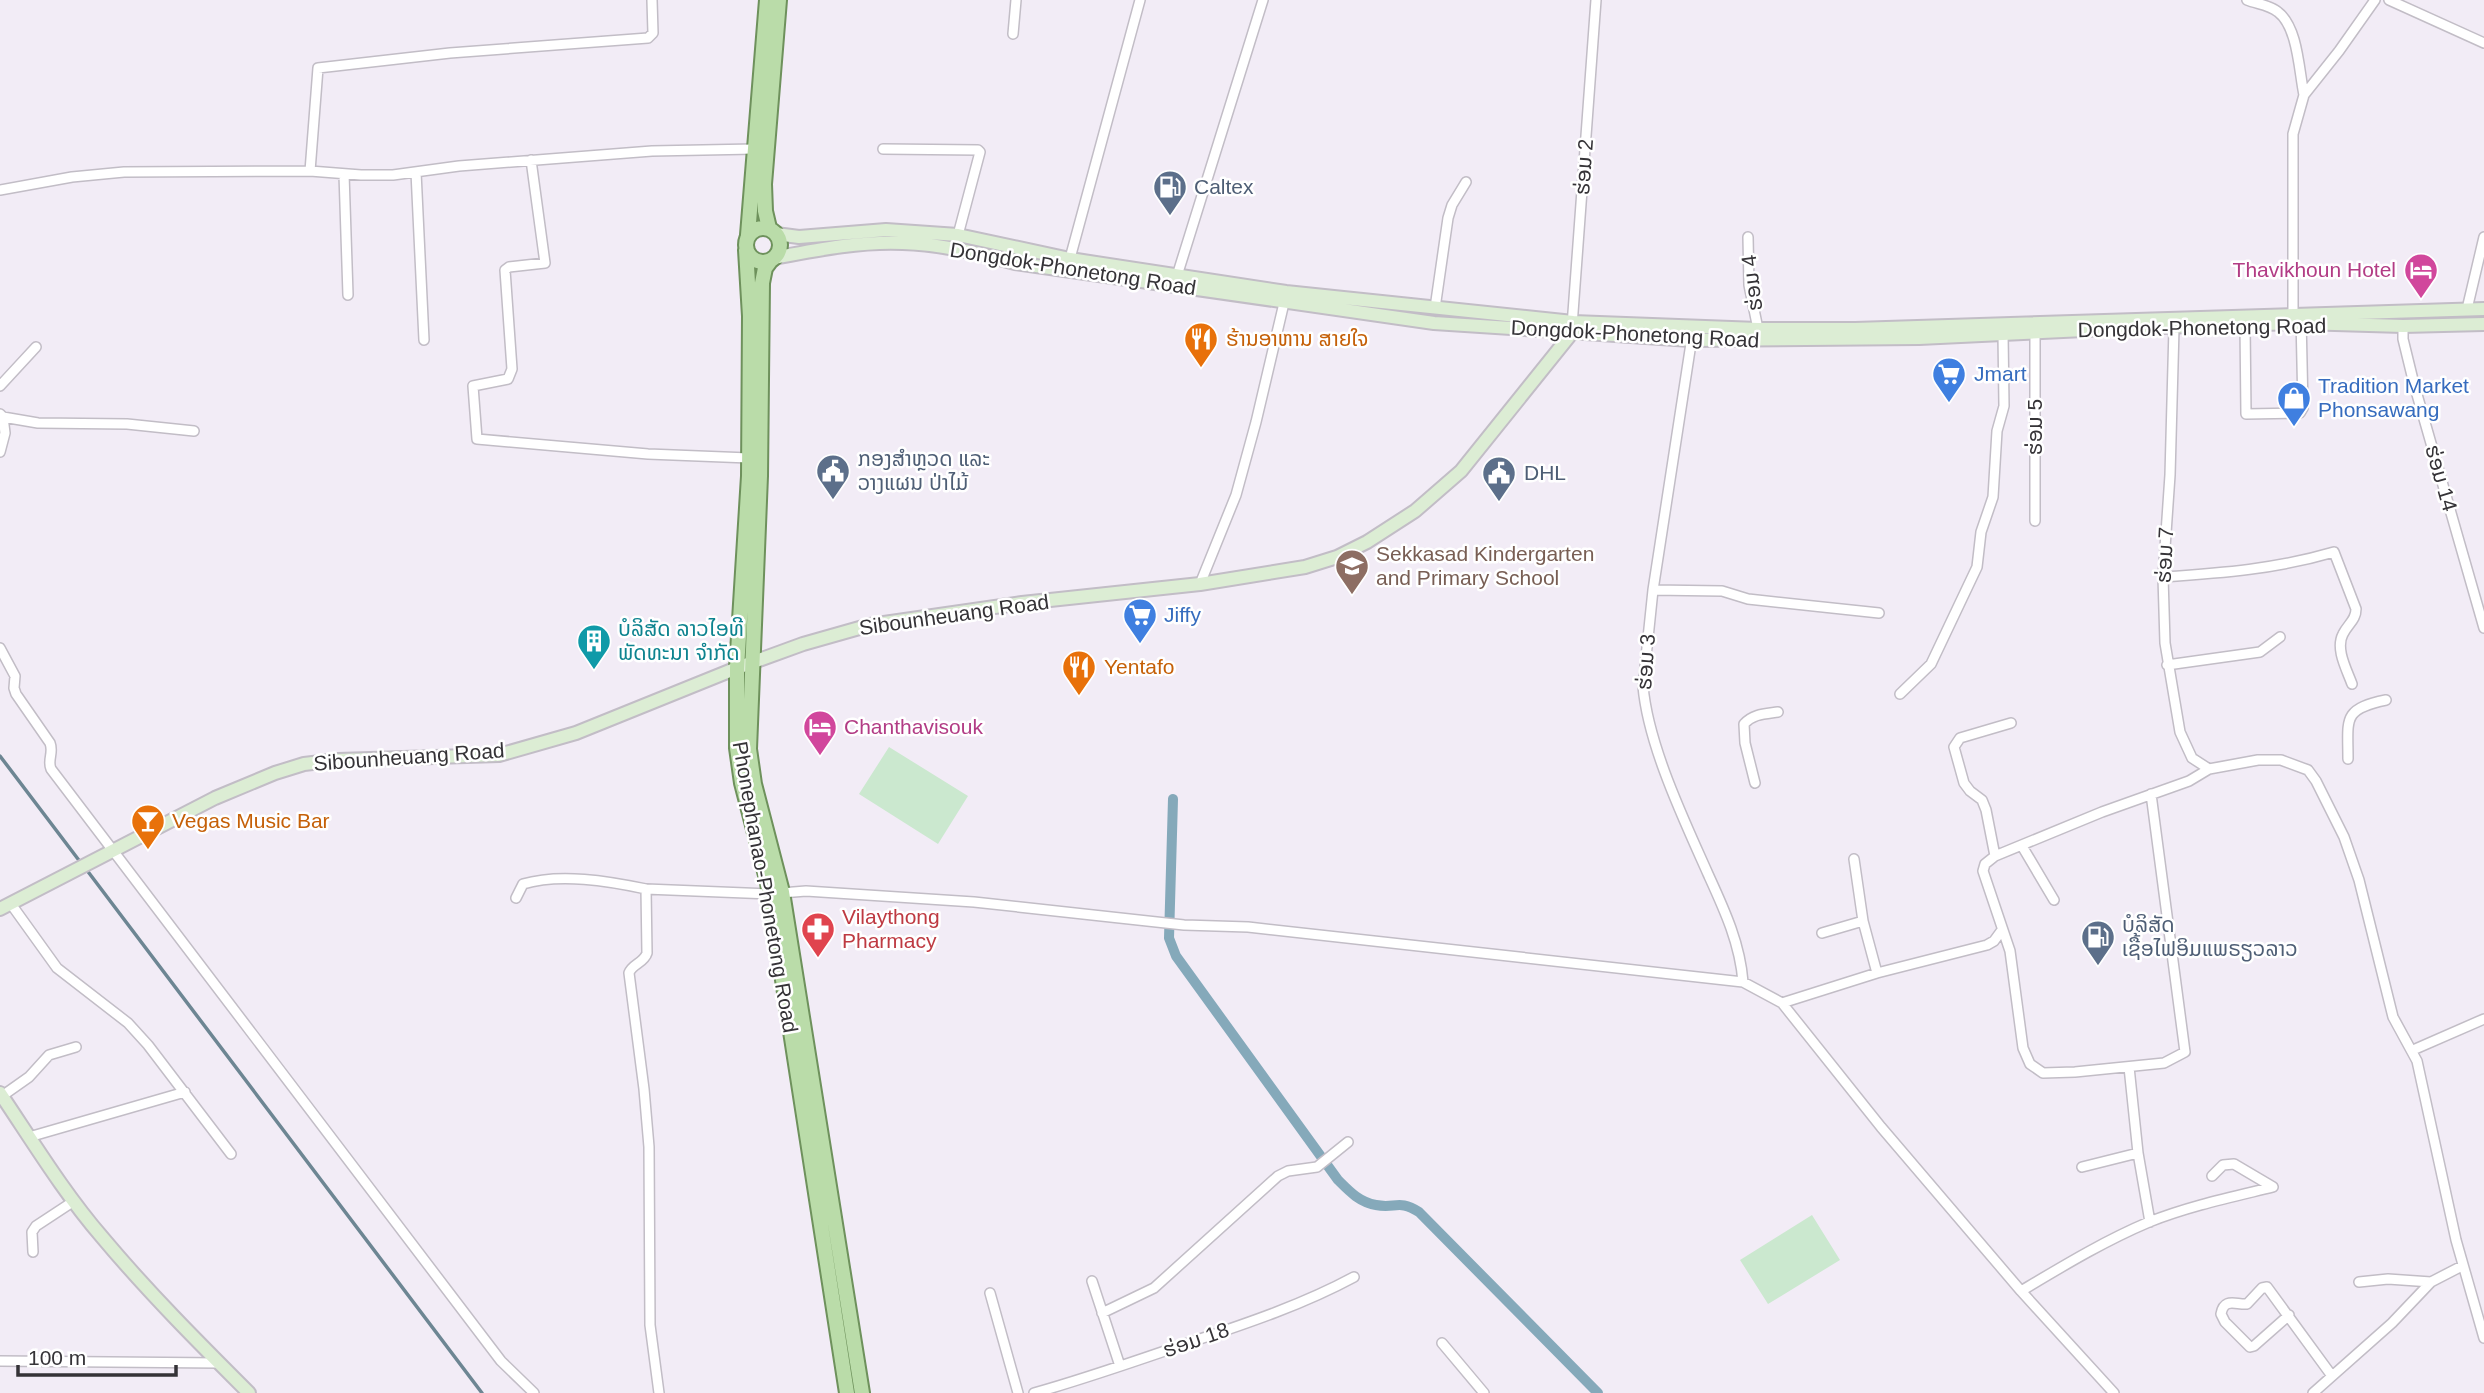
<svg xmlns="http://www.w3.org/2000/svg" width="2484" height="1393" font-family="Arial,'Noto Sans Lao',sans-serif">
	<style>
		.green { fill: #cbe8cf }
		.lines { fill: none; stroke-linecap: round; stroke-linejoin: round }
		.stream { stroke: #6d8693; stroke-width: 3.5 }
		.canal { stroke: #85a9ba; stroke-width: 10 }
		.street-casing { stroke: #c2bdc6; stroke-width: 12 }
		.secondary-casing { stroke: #c2bdc6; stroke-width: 16 }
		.primary-casing { stroke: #6e915c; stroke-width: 18 }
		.street { stroke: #fff; stroke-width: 9 }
		.secondary { stroke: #dcedd4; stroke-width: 12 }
		.primary { stroke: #badca9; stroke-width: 14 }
		.labels { text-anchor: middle; stroke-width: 5; stroke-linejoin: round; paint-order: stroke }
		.street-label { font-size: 21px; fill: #353337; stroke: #fff }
		.service-label { font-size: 21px; fill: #4e5e75; stroke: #fff; text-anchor: start }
		.hotel-label { font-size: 21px; fill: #b23c85; stroke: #fff; text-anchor: end }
		.food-label { font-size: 21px; fill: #c56008; stroke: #fff; text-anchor: start }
		.shop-label { font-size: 21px; fill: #366cbe; stroke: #fff; text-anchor: start }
		.education-label { font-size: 21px; fill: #785e54; stroke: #fff; text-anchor: start }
		.culture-label { font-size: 21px; fill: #0d838f; stroke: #fff; text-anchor: start }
		.health-label { font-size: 21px; fill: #be3a42; stroke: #fff; text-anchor: start }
	</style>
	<rect width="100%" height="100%" fill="#f2ecf6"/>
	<path class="green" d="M889,747L968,796L938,844L859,794Z
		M1812,1215L1840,1260L1768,1304L1740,1260Z"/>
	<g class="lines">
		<path class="stream" d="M0,756L81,863
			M86,869L482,1393"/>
		<path class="canal" d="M1173,799L1169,938L1176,956L1338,1180C1349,1191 1359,1202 1376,1205C1395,1209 1399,1199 1419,1212L1598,1393"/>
		<g class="street-casing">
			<path id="street" d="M2247,0C2257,4 2270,5 2278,12C2298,27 2299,71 2304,95
				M2389,0L2484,43
				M1013,34L1016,0
				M883,149L978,150L980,152L958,235
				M531,160L545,263L509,267L505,270L512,369L508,379L473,386L477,439L648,454L749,458
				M310,171L318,68L450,53L648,38L653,33L652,0
				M416,172L424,340
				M344,174L348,295
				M0,190L72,177L124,172L310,171L361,175H393L459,166L652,151L754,149
				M1748,237L1749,285L1758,329
				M1069,262L1140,0
				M1176,279L1263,0
				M1435,308L1448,218L1452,205L1466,182
				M2467,309L2484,237
				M2293,319V134L2304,95L2339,51L2375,0
				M2245,325L2246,414L2300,413L2303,408L2301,318
				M1572,326L1596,0
				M2403,326V339L2414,384L2484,628
				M2174,328L2170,475L2163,577L2165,643L2180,732L2192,758L2209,769
				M2035,333V521
				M1692,337L1653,590L1643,686C1648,745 1684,820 1708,874C1724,909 1740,943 1743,982
				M0,386L36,347
				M3,417L38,423L127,424L194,431
				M0,452L5,433L3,417L0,414
				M2163,577C2223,573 2276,569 2334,552L2356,609C2356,620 2348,624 2343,634C2335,649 2347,670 2352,684
				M1200,584L1236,495L1256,422L1284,303
				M1653,590L1722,591L1748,599L1879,613
				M0,648L15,676L14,688L16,694L50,743C54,753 47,760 51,769L501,1361L534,1393
				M2167,665L2260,652L2280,637
				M1900,694L1931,664L1977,567L1981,532L1993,497L1997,431L2004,406L2003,334
				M2348,759C2348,719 2342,709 2386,700
				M1755,783L1745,743L1744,724C1753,714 1764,714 1778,712
				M2151,794L2185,1052L2164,1063L2075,1072L2043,1073L2030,1064L2023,1048L2010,951L1983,871L1985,864L1995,856L2102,812L2189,781L2209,769L2258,760H2281L2308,770L2316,781L2344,837L2359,880L2393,1017L2417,1061L2456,1240L2484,1338
				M2022,846L2054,900
				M1995,856L1986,810L1982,800L1970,791L1964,783L1954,747L1960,738L2011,723
				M1854,859L1863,921L1877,973
				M516,898L523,884C560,873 608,881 646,889
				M11,904L57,968L128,1023L148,1045L231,1154
				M1822,933L1863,921
				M1782,1003L1877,973L1987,945L1994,941L2002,930
				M2413,1050L2484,1019
				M2129,1067L2138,1153L2150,1222
				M2,1096L29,1077L49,1055L76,1047
				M29,1137L185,1092
				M2082,1167L2138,1153
				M2212,1176L2223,1165L2234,1164L2273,1187
				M33,1252L32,1232L36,1226L74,1201
				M1092,1281L1120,1366
				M2359,1282L2388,1279L2431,1282
				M2021,1291C2063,1266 2104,1241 2149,1222C2189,1206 2232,1197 2273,1187
				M990,1293L1018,1393
				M1102,1313L1154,1288L1278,1176L1288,1171L1317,1167L1348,1142
				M2289,1315L2254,1346L2250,1347L2225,1322L2221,1314C2224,1297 2236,1305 2247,1304L2262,1288L2267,1287L2332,1376
				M1442,1343L1484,1393
				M0,1361L219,1363
				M659,1393L650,1325L649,1147L644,1089L629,973C632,964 644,963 647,953L646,889L769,894L806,891L974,902L1184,925L1248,927L1743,982L1782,1003L1881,1127L2021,1291L2114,1393
				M1034,1393C1088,1378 1141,1359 1194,1341C1248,1323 1304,1304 1354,1277
				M2313,1393L2392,1323L2431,1282L2462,1266"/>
		</g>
		<g class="secondary-casing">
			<path id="secondary" d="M776,234L799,237L886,230L958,235L1070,259L1286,292L1573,322L1758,329H1855L2484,309
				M774,258C816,250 860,241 903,243C941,244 979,253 1015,263L1434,323L1691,340L1919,338L2126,328L2301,323L2403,326L2484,324
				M0,909L215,798L275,773L304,764L338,760L499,755L576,733L737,668L803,644L870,625L1022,603L1200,584L1305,567L1337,557L1367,542L1415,511L1461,471L1571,334
				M0,1093C33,1142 64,1193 102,1237C148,1292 199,1343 249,1393"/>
		</g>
		<g class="primary-casing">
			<path id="primary" d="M746 245a17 17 0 1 1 34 0a17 17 0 1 1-34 0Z
				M769,228L765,211L764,184L779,0
				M748,235L767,0
				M746,250L750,316L749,476L737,668V748L742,783L768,883L847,1393
				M771,260L765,268L762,283L760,476L749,749L754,784L782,892L862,1393"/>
		</g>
		<use href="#street" class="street"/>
		<use href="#secondary" class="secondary"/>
		<use href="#primary" class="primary"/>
	</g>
	<defs>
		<g id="fuel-pin" transform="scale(1.75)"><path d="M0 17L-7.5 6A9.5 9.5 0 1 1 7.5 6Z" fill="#5c6f8a" stroke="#fff"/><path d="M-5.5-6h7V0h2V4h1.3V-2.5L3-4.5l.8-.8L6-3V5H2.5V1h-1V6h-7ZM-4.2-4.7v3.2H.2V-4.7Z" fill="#fff"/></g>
		<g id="hotel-pin" transform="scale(1.75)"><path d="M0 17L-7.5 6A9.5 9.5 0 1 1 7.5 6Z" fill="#d1479c" stroke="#fff"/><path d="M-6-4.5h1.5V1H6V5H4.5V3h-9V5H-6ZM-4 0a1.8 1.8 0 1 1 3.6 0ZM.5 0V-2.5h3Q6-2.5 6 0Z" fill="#fff"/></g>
		<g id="restaurant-pin" transform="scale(1.75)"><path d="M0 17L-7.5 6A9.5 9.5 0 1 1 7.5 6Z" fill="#e8710a" stroke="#fff"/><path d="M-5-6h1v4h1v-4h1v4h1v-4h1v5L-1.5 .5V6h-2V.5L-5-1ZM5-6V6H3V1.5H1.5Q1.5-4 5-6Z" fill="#fff"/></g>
		<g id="supermarket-pin" transform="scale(1.75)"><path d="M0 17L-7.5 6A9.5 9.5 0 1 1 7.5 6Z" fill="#3f7fe0" stroke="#fff"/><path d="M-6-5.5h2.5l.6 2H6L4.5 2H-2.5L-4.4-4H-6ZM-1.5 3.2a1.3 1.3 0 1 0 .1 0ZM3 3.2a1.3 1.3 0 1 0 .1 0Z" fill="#fff"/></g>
		<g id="shop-pin" transform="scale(1.75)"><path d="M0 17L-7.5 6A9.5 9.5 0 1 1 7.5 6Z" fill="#3f7fe0" stroke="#fff"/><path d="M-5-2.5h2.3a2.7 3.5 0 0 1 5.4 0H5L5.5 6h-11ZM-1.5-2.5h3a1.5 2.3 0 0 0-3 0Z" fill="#fff"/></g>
		<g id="civic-pin" transform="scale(1.75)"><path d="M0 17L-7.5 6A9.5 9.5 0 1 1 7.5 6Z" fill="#5c6f8a" stroke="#fff"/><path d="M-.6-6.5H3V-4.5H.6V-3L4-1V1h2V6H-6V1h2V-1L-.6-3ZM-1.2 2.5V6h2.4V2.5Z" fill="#fff"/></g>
		<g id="school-pin" transform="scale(1.75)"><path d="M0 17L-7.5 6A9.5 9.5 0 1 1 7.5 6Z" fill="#8d6e63" stroke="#fff"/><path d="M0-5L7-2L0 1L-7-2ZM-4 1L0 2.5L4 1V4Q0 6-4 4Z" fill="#fff"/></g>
		<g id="building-pin" transform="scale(1.75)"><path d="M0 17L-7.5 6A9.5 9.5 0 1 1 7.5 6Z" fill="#0f9aa8" stroke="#fff"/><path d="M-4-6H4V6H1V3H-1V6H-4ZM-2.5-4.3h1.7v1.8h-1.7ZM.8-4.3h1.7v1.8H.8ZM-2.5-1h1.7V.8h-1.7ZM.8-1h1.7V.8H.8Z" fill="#fff"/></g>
		<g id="bar-pin" transform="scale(1.75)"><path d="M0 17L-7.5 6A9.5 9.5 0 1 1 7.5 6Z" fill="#e8710a" stroke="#fff"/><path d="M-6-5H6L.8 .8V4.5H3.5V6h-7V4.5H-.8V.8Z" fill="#fff"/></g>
		<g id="pharmacy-pin" transform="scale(1.75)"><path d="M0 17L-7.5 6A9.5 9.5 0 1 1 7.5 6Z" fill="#e0444e" stroke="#fff"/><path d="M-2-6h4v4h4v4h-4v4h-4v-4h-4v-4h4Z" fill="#fff"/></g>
	</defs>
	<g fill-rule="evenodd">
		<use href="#fuel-pin" x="1170" y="187"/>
		<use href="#hotel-pin" x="2421" y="270"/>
		<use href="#restaurant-pin" x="1201" y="339"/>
		<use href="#supermarket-pin" x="1949" y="374"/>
		<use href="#shop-pin" x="2294" y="398"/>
		<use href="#civic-pin" x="833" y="471"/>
		<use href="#civic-pin" x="1499" y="473"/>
		<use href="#school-pin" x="1352" y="566"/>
		<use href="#supermarket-pin" x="1140" y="615"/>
		<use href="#building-pin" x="594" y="641"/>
		<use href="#restaurant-pin" x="1079" y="667"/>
		<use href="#hotel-pin" x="820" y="727"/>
		<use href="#bar-pin" x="148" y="821"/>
		<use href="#pharmacy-pin" x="818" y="929"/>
		<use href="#fuel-pin" x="2098" y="937"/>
	</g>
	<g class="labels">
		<g class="street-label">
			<text transform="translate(1584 167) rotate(-86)" y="7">ຮ່ອມ 2</text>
			<text transform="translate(1073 269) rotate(9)" y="7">Dongdok-Phonetong Road</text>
			<text transform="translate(1752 283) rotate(-97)" y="7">ຮ່ອມ 4</text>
			<text transform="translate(2202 328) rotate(-1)" y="7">Dongdok-Phonetong Road</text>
			<text transform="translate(1635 334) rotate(3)" y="7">Dongdok-Phonetong Road</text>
			<text transform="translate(2035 427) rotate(-90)" y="7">ຮ່ອມ 5</text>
			<text transform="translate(2441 478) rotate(74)" y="7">ຮ່ອມ 14</text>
			<text transform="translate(2165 555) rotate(-87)" y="7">ຮ່ອມ 7</text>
			<text transform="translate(954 615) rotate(-8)" y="7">Sibounheuang Road</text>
			<text transform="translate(1646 662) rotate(-86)" y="7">ຮ່ອມ 3</text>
			<text transform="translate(409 757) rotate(-4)" y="7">Sibounheuang Road</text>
			<text transform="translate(765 887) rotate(80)" y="7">Phonephanao-Phonetong Road</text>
			<text transform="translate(1196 1340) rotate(-19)" y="7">ຮ່ອມ 18</text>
		</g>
		<g class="service-label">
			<text x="1194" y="194">Caltex</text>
			<text x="858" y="466">ກອງສໍາຫຼວດ ແລະ<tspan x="858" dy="24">ວາງແຜນ ປ່າໄມ້</tspan></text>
			<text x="1524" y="480">DHL</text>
			<text x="2122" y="932">ບໍລິສັດ<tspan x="2122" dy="24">ເຊື້ອໄຟອິມແພຣຽວລາວ</tspan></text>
		</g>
		<g class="hotel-label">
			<text x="2396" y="277">Thavikhoun Hotel</text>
			<text x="844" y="734" text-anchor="start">Chanthavisouk</text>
		</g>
		<g class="food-label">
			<text x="1226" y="346">ຮ້ານອາຫານ ສາຍໃຈ</text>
			<text x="1104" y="674">Yentafo</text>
			<text x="172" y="828">Vegas Music Bar</text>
		</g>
		<g class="shop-label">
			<text x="1974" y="381">Jmart</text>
			<text x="2318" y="393">Tradition Market<tspan x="2318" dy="24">Phonsawang</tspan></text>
			<text x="1164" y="622">Jiffy</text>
		</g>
		<g class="education-label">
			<text x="1376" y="561">Sekkasad Kindergarten<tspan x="1376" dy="24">and Primary School</tspan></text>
		</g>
		<g class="culture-label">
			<text x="618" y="636">ບໍລິສັດ ລາວໄອທີ<tspan x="618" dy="24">ພັດທະນາ ຈຳກັດ</tspan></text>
		</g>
		<g class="health-label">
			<text x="842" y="924">Vilaythong<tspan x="842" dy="24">Pharmacy</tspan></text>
		</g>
	</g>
	<path d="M18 1365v10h158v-10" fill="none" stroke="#353337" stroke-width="3.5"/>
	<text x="28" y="1365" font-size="21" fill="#353337" stroke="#ffffff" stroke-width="5" paint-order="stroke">100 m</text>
</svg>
